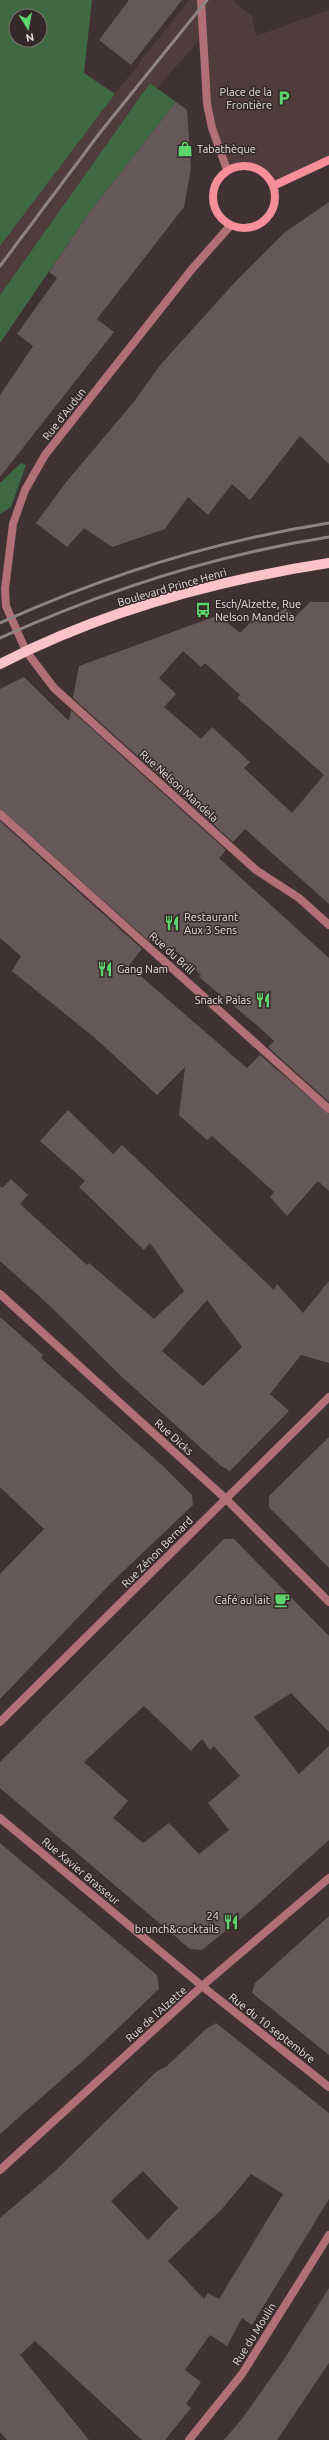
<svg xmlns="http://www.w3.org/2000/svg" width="329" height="2440" font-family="Ubuntu,sans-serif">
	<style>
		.built { fill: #503b3d }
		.green { fill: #3f6943; fill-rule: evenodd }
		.building { fill: #665758; fill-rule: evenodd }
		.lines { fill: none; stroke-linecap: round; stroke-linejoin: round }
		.street { stroke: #b17076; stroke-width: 8 }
		.secondary { stroke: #f68f99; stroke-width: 8 }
		.primary { stroke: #fac3c7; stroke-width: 10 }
		.rail { stroke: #8f8384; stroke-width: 3 }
		.labels { text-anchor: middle; stroke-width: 3; stroke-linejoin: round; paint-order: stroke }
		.poi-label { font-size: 11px; fill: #e7dfdf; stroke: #352829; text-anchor: end }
		.street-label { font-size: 11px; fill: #e7dfdf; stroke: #352829 }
	</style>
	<rect width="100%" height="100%" fill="#403233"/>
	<path class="built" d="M189,0H232L252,16L256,36L329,10V160L273,186L263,171L254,167L236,166L227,170L212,128L203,36L157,88L150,83L0,295V246L115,94Z"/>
	<path class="green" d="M0,0H92L84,73L115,94L0,246ZM16,16H40V40H16Z
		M150,83L176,102L89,213L0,343V295Z
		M21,463L26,465L11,507L0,514V483Z"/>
	<path class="building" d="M129,0H182L131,65L99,40Z
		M176,102L187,110L191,168L184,207L97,319L114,332L0,477V395L33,346L17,334L57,278L49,272L89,213Z
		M329,202V464L300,436L250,500L232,484L208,515L188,497L165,529L112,547L84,528L67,547L36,523L67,481L133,403L161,364L236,281L284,233Z
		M310,602H329V904L245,829L233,842L73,698L79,666L219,615L240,633L259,614L269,624L285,607L295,617ZM183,651L201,667L205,663L240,695L237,698L324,775L292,813L244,768L250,762L212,727L201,739L164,707L176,694L159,678Z
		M24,677L69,721L71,710L226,850L219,858L329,958V1102L268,1047L274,1041L259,1027L199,977L201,975L172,947L168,952L151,939L149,941L0,809V689Z
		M0,821L142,949L129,965L144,979L247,1068L260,1055L329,1114V1191L318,1181L287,1216L270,1197L274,1192L212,1136L207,1140L179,1115L185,1067L157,1095L95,1038L12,971L21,956L0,938Z
		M68,1110L113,1154L122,1145L274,1290L277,1284L303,1313L329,1281V1363L301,1355L270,1394L289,1411L230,1471L221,1466L123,1378L49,1305L0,1261V1186L2,1188L11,1179L28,1195L20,1204L87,1265L89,1263L154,1319L184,1291L150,1243L144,1250L79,1187L85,1181L40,1141ZM207,1300L242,1347L203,1386L162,1351Z
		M0,1317L43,1355L41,1358L163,1466L192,1495L193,1505L113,1581L0,1699V1574L44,1529L0,1487Z
		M329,1437V1568L269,1507V1496Z
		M224,1539H234L329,1636V1732L291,1693L254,1717L299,1774L329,1746V1840L250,1911L202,1950L190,1949L0,1788V1762ZM144,1706L191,1751L202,1739L210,1750L214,1746L240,1776L208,1803L229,1830L199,1854L169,1823L143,1843L113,1818L128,1801L84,1762Z
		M0,1843L157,1975L159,1989L93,2052L0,2134Z
		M329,1916V2055L252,1993L255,1983Z
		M216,2023L329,2113V2199L252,2325L242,2318L227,2346L210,2335L185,2370L201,2382L186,2404L191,2408L165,2440H142L35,2341L20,2355L89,2440H7L0,2432V2218L54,2172L156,2072L167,2066L206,2029ZM143,2171L178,2208L148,2240L111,2201ZM251,2174L283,2194L219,2299L208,2293L204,2299L168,2261L222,2209Z
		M329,2288V2363L277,2440H224L241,2420L283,2361Z"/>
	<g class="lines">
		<path class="street" d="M201,0L207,104L212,128L227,170
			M230,226L192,269L45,455L25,490L13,524L5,589L6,606L26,651L54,688L256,870L299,898L329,925
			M0,814L329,1109
			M0,1294L226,1499L329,1602
			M0,1722L329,1397
			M0,1818L202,1986L329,2087
			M0,2170L202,1986L329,1878
			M189,2440L242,2374L329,2235"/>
		<path class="secondary" d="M213 197a31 31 0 1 1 62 0a31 31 0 1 1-62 0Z
			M273,186L329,160"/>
		<path class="primary" d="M0,664C101,612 217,580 329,563"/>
		<path class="rail" d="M0,266L102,130L207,0
			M0,623C106,575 214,541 329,523
			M0,638C106,590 214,555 329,537"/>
	</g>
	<defs>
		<g id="parking-bare" transform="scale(1.2)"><path d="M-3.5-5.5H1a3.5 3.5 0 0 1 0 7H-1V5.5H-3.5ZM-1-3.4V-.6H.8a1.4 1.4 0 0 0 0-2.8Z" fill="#5dd56c" stroke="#352829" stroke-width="2.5" paint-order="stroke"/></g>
		<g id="shop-bare" transform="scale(1.2)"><path d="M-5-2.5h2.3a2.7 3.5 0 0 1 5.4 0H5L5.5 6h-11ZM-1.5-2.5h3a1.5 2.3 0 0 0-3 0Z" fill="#5dd56c" stroke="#352829" stroke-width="2.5" paint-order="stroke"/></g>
		<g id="bus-bare" transform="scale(1.2)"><path d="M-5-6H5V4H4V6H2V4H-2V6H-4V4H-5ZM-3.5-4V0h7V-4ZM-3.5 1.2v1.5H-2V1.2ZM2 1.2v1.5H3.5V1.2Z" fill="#5dd56c" stroke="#352829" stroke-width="2.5" paint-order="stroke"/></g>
		<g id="restaurant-bare" transform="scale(1.2)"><path d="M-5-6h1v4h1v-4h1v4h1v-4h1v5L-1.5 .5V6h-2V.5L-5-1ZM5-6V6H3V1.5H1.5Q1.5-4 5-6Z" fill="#5dd56c" stroke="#352829" stroke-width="2.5" paint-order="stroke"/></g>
		<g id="cafe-bare" transform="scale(1.2)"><path d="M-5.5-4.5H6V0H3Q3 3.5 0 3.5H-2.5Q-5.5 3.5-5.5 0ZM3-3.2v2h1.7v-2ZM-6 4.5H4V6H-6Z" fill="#5dd56c" stroke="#352829" stroke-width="2.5" paint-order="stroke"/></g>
	</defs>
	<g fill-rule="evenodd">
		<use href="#parking-bare" x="284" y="98"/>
		<use href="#shop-bare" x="185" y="149"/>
		<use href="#bus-bare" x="203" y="610"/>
		<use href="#restaurant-bare" x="172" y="923"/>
		<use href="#restaurant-bare" x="105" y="969"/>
		<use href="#restaurant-bare" x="263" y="1000"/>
		<use href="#cafe-bare" x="282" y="1600"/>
		<use href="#restaurant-bare" x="231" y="1922"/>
	</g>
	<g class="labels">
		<g class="poi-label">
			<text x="272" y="96">Place de la<tspan x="272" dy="13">Frontière</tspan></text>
			<text x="197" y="153" text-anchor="start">Tabathèque</text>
			<text x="215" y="608" text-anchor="start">Esch/Alzette, Rue<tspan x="215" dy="13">Nelson Mandela</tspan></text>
			<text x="184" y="921" text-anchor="start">Restaurant<tspan x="184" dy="13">Aux 3 Sens</tspan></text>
			<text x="117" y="973" text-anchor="start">Gang Nam</text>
			<text x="251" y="1004">Snack Palas</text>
			<text x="270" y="1604">Café au lait</text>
			<text x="219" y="1920">24<tspan x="219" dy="13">brunch&amp;cocktails</tspan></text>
		</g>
		<g class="street-label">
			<text transform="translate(64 414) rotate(-52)" y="4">Rue d'Audun</text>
			<text transform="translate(172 587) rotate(-16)" y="4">Boulevard Prince Henri</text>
			<text transform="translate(179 786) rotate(42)" y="4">Rue Nelson Mandela</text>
			<text transform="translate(172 953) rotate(42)" y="4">Rue du Brill</text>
			<text transform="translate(174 1437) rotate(42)" y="4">Rue Dicks</text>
			<text transform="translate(157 1552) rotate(-45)" y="4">Rue Zénon Bernard</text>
			<text transform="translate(81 1871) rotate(40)" y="4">Rue Xavier Brasseur</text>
			<text transform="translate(156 2014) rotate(-42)" y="4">Rue de l'Alzette</text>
			<text transform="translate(272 2028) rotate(38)" y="4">Rue du 10 septembre</text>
			<text transform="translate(254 2334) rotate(-58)" y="4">Rue du Moulin</text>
		</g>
	</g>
	<g transform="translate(28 28) rotate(169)"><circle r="19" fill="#352829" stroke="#7c7172"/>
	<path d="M0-3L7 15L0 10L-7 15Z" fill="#5dd56c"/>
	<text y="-6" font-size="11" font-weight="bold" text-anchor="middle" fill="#e7dfdf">N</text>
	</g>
</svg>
